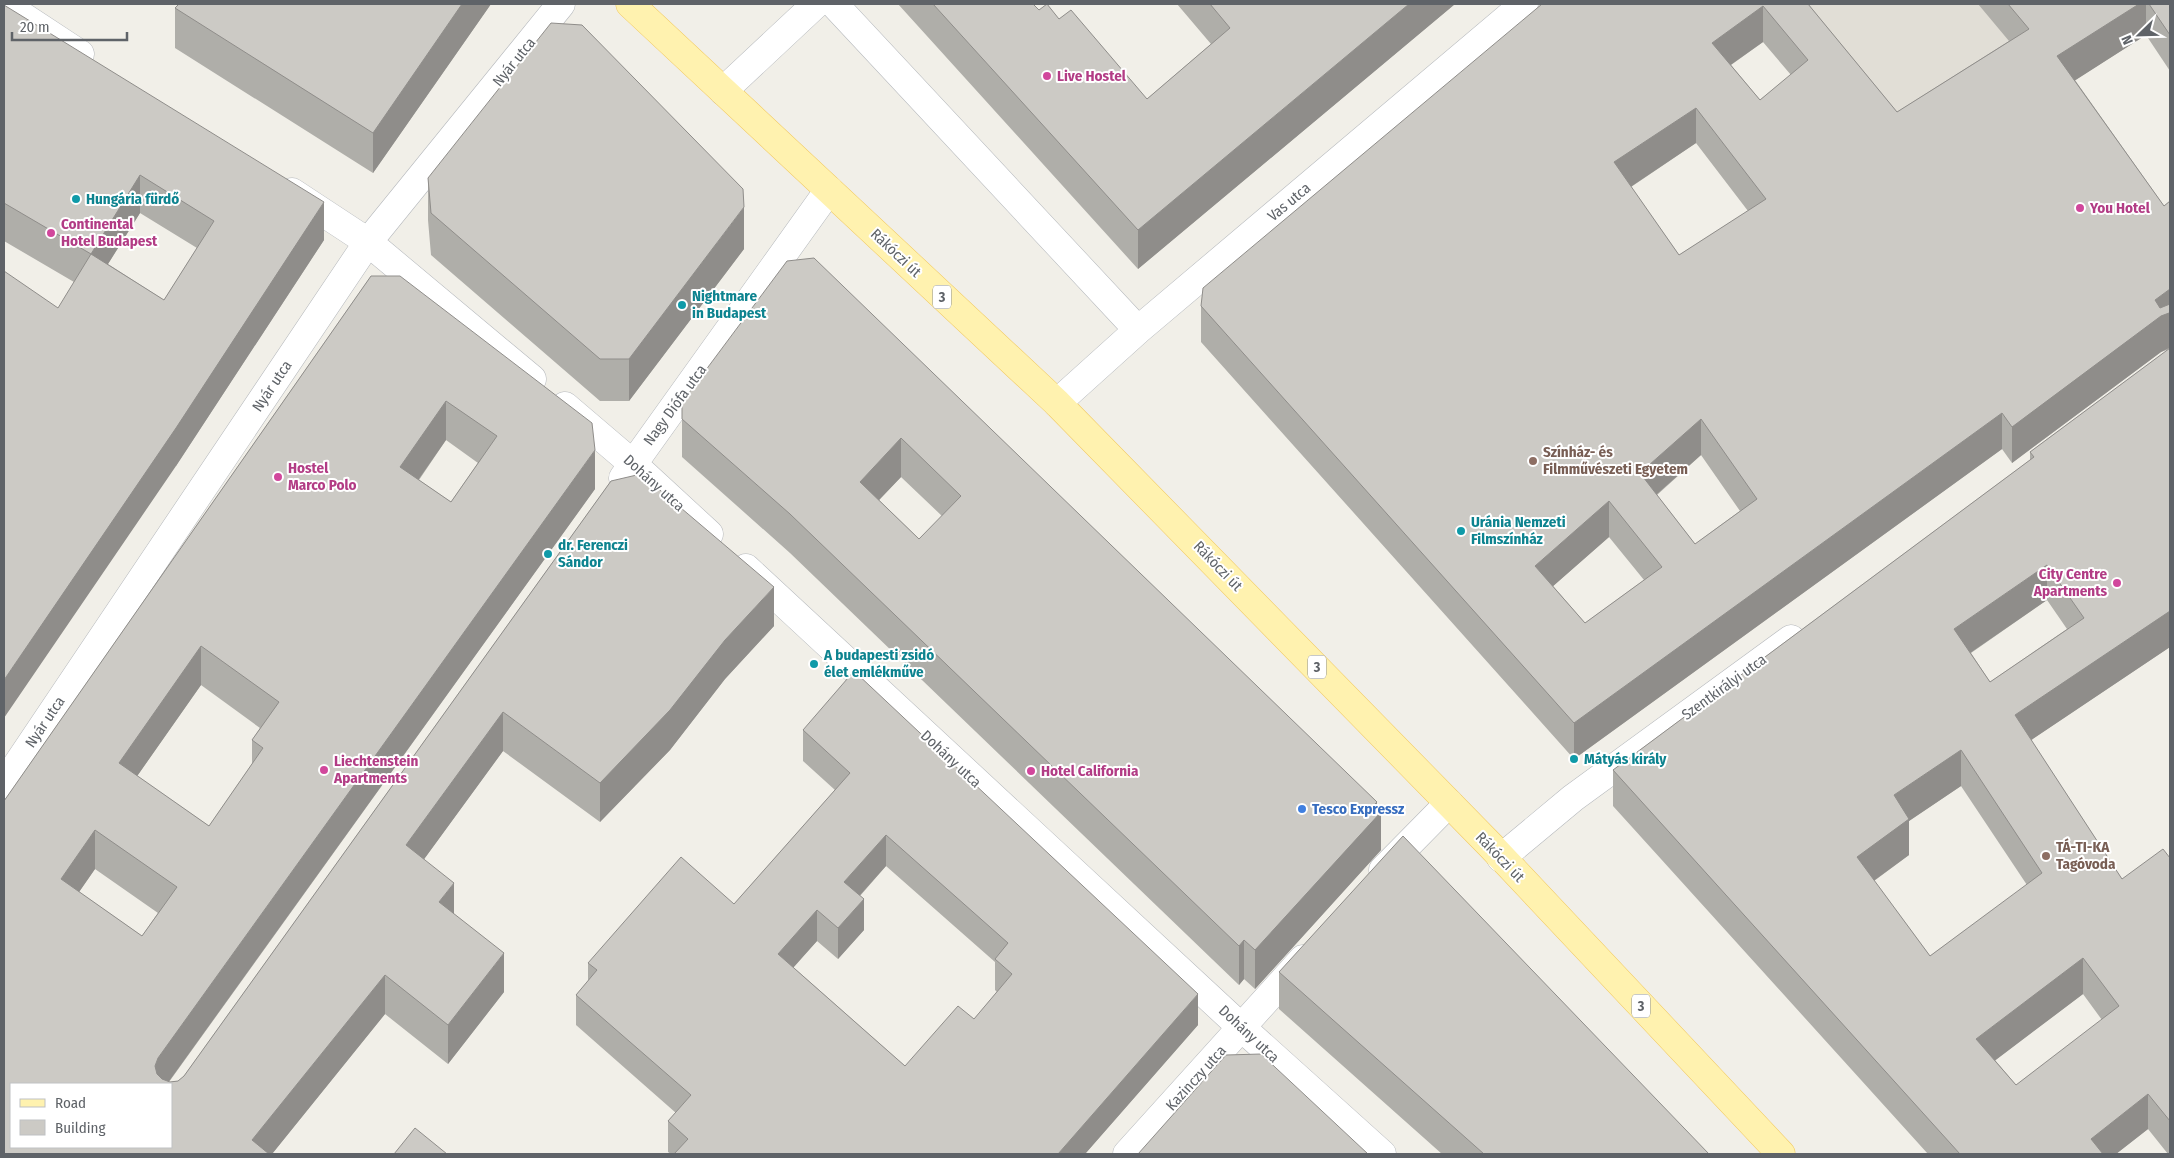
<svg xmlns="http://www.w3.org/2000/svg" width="2174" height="1158" font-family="'Fira Sans Condensed',sans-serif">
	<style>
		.education { fill: #e1ded6 }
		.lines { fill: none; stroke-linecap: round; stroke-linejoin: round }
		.minor-casing { stroke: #b5b8bc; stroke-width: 29 }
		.major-casing { stroke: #f2c960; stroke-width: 29 }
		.minor { stroke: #fff; stroke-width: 28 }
		.major { stroke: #fff2af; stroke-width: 28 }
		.wall { fill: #afaea9; fill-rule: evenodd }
		.shaded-wall { fill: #8f8d8a }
		.building { fill: #cccac5; stroke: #8f8d8a; fill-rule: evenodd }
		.hotel-dot { fill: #d1479c; stroke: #fff; stroke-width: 2 }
		.culture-dot { fill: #0f9aa8; stroke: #fff; stroke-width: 2 }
		.education-dot { fill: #8d6e63; stroke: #fff; stroke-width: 2 }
		.shop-dot { fill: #3f7fe0; stroke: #fff; stroke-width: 2 }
		.labels { text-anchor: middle; stroke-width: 4; stroke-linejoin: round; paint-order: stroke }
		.shield { fill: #fff; stroke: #8f9295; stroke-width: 1 }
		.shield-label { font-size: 14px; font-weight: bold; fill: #5f6368 }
		.street-label { font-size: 15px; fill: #5f6368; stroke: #fff }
		.hotel-label { font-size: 15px; font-weight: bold; fill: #b23c85; stroke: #fff; text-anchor: start }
		.culture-label { font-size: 15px; font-weight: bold; fill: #0d838f; stroke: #fff; text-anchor: start }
		.education-label { font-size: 15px; font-weight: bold; fill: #785e54; stroke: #fff; text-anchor: start }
		.shop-label { font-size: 15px; font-weight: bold; fill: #366cbe; stroke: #fff; text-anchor: start }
	</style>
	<rect width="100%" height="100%" fill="#f1efe8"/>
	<path class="education" d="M1779,4H2075L1897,148Z"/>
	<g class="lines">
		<g class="minor-casing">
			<path id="minor" d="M4,4L80,54
				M834,4L1138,330
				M723,91L816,4
				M292,192L368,242L532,379
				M1057,403L1138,330L1524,4
				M565,406L633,464L709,534
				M623,478L829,190
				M746,568L1242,1028L1382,1154
				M4,784L368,242L561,4
				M1501,858L1573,798L1791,639
				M1383,870L1449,803
				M1127,1154L1303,959"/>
		</g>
		<g class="major-casing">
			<path id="major" d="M630,4L1057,403L1491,846L1781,1154"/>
		</g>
		<use href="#minor" class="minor"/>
		<use href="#major" class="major"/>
	</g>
	<path class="wall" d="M179,4H491L373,173L175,48V8Z
		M898,4H1033L1039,10L1059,19L1147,99L1211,44L1177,4H1455L1138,269Z
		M1542,4H1808L1897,112L2009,41L1978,4H2170V71L2146,35L2075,80L2164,206L2170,201V647L2031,740L2122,879L2170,858V1154H2168L2148,1129L2116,1154H1928L1613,806V770L2030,460V452L2169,349L2161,352L2012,463L2002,449L1574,759L1201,342V306ZM1763,42L1791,75L1760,100L1731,65ZM1696,143L1748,211L1679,255L1631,187ZM1701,455L1740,511L1695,544L1657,495ZM1609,537L1644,580L1585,623L1553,586ZM2047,600L2067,629L1990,682L1971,653ZM1961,786L2027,885L1930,956L1874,881L1909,855V821ZM2083,994L2102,1020L2016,1085L1995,1060Z
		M4,5L324,240L176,466L74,282L4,241ZM140,213L197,248L164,300L108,264Z
		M428,178L744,249L629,401H600L431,255L428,220Z
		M787,261L1377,808L1381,850L1255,989L1244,979L1239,985L790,553L682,457V419ZM901,477L942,516L919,539L879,500Z
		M371,276L595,489L169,1082L178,1081L184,1076L611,481L774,626L725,679L670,750L600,822L503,751L424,859L454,914L504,992L448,1064L385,1014L272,1154H4V801ZM446,440L478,463L451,502L419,480ZM201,685L260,728L252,740V764L209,826L137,776ZM95,869L158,913L142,936L79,892ZM11,1084H171V1147Z
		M803,730L1198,1025L1085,1154H671L668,1152V1121L676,1113L576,1025V995L588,981V963L734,904L835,790L803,761ZM886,866L995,962V990L997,992L974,1019L905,1066L793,967L817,941L838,959L864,930L860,896Z
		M1279,972L1709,1154H1442L1279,1009Z"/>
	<path class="shaded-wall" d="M462,4H491L373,173V133Z
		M1409,4H1455L1138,269V230Z
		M2139,4H2146V35L2057,92V56Z
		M1763,6V42L1712,78V43Z
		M1696,108V143L1614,198V162Z
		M140,175V213L91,291V254Z
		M324,202V240L176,466L4,718V680Z
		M744,207V249L629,401V359Z
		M2170,289V313H2169V348L2161,352L2012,463V427L2155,300Z
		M446,401V440L400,506V467Z
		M2002,413V449L1574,759V723Z
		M1701,419V455L1640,509V473Z
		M901,438V477L860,520V482Z
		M595,450V489L167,1084H155V1066L158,1058Z
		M1609,501V537L1535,602V566Z
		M2047,565V600L1954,664V629Z
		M774,587V626L725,679L670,750L600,822V783L725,640Z
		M2170,611V647L2015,751V715Z
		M201,646V685L119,802V763Z
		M503,712V751L406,884V845Z
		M1961,750V786L1909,821V855L1857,893V857L1894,795Z
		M1377,802V816L1381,812V850L1255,989V950Z
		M95,830V869L61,918V879Z
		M886,835V866L844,913V882Z
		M454,883V922L439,902Z
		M864,899V930L838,959V928Z
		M817,910V941L778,985V954Z
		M1244,940V979L1239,985V946Z
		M504,953V992L448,1064V1025Z
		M2083,958V994L1976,1075V1039Z
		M385,975V1014L272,1154H252V1140Z
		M1198,994V1025L1085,1154H1058Z
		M2148,1094V1129L2116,1154H2091V1139Z"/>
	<path class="building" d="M179,4H462L373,133L175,8Z
		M933,4H1033L1039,10L1047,4L1059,19L1071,10L1147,99L1230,28L1210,4H1409L1138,230Z
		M1542,4H1808L1897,112L2029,29L2008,4H2139L2057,56L2164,206L2170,201V289L2155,300L2160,308L2170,304V313H2169L2161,316L2012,427L2002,413L1574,723L1201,306L1203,288ZM1763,6L1808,60L1760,100L1712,43ZM1696,108L1766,199L1679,255L1614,162ZM1701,419L1757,499L1695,544L1640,473ZM1609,501L1662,567L1585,623L1535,566Z
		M2149,4H2170V35Z
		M4,5L324,202L176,428L4,680V271L58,308L91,254L4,203ZM140,175L214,221L164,300L91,254Z
		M551,23L582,25L743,189L744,207L629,359H600L431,213L428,178Z
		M814,258L1377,802L1374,805L1381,812L1255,950L1244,940L1239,946L790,514L682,419V402L787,261ZM901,438L961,496L919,539L860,482Z
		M371,276H400L592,423L595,450L158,1058L155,1066L157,1074L162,1079L170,1082L178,1081L184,1076L611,481L641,474L774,587L725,640L670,710L600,783L503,712L406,845L454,883L439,902L504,953L448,1025L385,975L252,1140L269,1154H4V801ZM446,401L497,436L451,502L400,467ZM201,646L279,702L252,740L263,748L209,826L119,763ZM95,830L177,887L142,936L61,879ZM11,1084H171V1147H11Z
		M2170,348V611L2015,715L2122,879L2163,849L2170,858V1121L2148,1094L2091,1139L2103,1154H1960L1613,770L2034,457L2030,452ZM2047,565L2084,618L1990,682L1954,629ZM1961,750L2042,873L1930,956L1857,857L1909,819L1894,795ZM2083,958L2119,1006L2016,1085L1976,1039Z
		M854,671L1198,994L1058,1154H674L688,1139L668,1121L691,1095L576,995L597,970L588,963L681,857L734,904L850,773L803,730ZM886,835L1008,943L995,959L1012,974L974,1019L958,1006L905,1066L778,954L817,910L838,928L864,899L844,882Z
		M1403,836L1709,1154H1484L1279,972Z
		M1261,1054L1368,1154H1138L1226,1055Z
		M415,1128L447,1154H394Z"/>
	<g class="hotel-dot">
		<circle cx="1047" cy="76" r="5"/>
		<circle cx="2080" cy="208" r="5"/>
		<circle cx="51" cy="233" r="5"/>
		<circle cx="278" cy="477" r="5"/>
		<circle cx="2117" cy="583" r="5"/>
		<circle cx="324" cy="770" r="5"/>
		<circle cx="1031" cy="771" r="5"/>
	</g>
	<g class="culture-dot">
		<circle cx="76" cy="199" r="5"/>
		<circle cx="682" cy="305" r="5"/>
		<circle cx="1461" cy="531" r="5"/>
		<circle cx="548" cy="554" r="5"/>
		<circle cx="814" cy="664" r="5"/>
		<circle cx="1574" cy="759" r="5"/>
	</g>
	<g class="education-dot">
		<circle cx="1533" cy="461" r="5"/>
		<circle cx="2046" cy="856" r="5"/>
	</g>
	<circle class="shop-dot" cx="1302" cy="809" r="5"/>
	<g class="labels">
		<g class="shield">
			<rect x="933" y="285.5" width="18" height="23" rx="4"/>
			<rect x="1308" y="655.5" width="18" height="23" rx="4"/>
			<rect x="1632" y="994.5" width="18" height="23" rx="4"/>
		</g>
		<g class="shield-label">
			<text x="942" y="302">3</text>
			<text x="1317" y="672">3</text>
			<text x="1641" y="1011">3</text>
		</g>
		<g class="street-label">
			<text transform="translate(514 62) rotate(-51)" y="5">Nyár utca</text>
			<text transform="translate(1289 202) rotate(-40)" y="5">Vas utca</text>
			<text transform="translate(896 253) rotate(43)" y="5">Rákóczi út</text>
			<text transform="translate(272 386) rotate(-56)" y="5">Nyár utca</text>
			<text transform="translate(675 405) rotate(-54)" y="5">Nagy Diófa utca</text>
			<text transform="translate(654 483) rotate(42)" y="5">Dohány utca</text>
			<text transform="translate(1218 566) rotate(46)" y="5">Rákóczi út</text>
			<text transform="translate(1724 687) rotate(-36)" y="5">Szentkirályi utca</text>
			<text transform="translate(45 722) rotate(-56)" y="5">Nyár utca</text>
			<text transform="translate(951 759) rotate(43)" y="5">Dohány utca</text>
			<text transform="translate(1500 857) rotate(46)" y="5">Rákóczi út</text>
			<text transform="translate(1249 1034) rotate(43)" y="5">Dohány utca</text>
			<text transform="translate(1196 1078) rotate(-48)" y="5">Kazinczy utca</text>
		</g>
		<g class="hotel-label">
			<text x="1057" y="81">Live Hostel</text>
			<text x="2090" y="213">You Hotel</text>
			<text x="61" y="229">Continental<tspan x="61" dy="17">Hotel Budapest</tspan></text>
			<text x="288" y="473">Hostel<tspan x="288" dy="17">Marco Polo</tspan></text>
			<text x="2107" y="579" text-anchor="end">City Centre<tspan x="2107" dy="17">Apartments</tspan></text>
			<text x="334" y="766">Liechtenstein<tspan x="334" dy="17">Apartments</tspan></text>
			<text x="1041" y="776">Hotel California</text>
		</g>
		<g class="culture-label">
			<text x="86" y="204">Hungária fürdő</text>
			<text x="692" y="301">Nightmare<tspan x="692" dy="17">in Budapest</tspan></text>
			<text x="1471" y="527">Uránia Nemzeti<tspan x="1471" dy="17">Filmszínház</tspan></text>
			<text x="558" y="550">dr. Ferenczi<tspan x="558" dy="17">Sándor</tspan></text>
			<text x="824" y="660">A budapesti zsidó<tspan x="824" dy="17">élet emlékműve</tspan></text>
			<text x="1584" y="764">Mátyás király</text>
		</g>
		<g class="education-label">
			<text x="1543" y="457">Színház- és<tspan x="1543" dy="17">Filmművészeti Egyetem</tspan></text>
			<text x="2056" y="852">TÁ-TI-KA<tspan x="2056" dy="17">Tagóvoda</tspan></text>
		</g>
		<g class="shop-label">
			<text x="1312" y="814">Tesco Expressz</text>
		</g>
	</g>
	<rect width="2174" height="1158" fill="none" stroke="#5f6368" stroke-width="10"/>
	<rect x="10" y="1083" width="162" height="65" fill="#ffffff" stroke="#bfc1c3"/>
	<rect x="20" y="1099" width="25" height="8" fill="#fff2af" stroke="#bfc1c3"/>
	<text x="55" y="1108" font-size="15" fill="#5f6368">Road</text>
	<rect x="20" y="1120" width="25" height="15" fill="#cccac5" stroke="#bfc1c3"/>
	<text x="55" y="1133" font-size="15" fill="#5f6368">Building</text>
	<g transform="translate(2139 35) rotate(247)" stroke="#ffffff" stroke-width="4" paint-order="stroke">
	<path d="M0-4L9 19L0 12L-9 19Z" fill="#5f6368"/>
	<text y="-8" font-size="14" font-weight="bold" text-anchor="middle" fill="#5f6368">N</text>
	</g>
	<path d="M12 32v8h115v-8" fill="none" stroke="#5f6368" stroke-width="2.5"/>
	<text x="20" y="32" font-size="15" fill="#5f6368" stroke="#ffffff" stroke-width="4" paint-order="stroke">20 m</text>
</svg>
